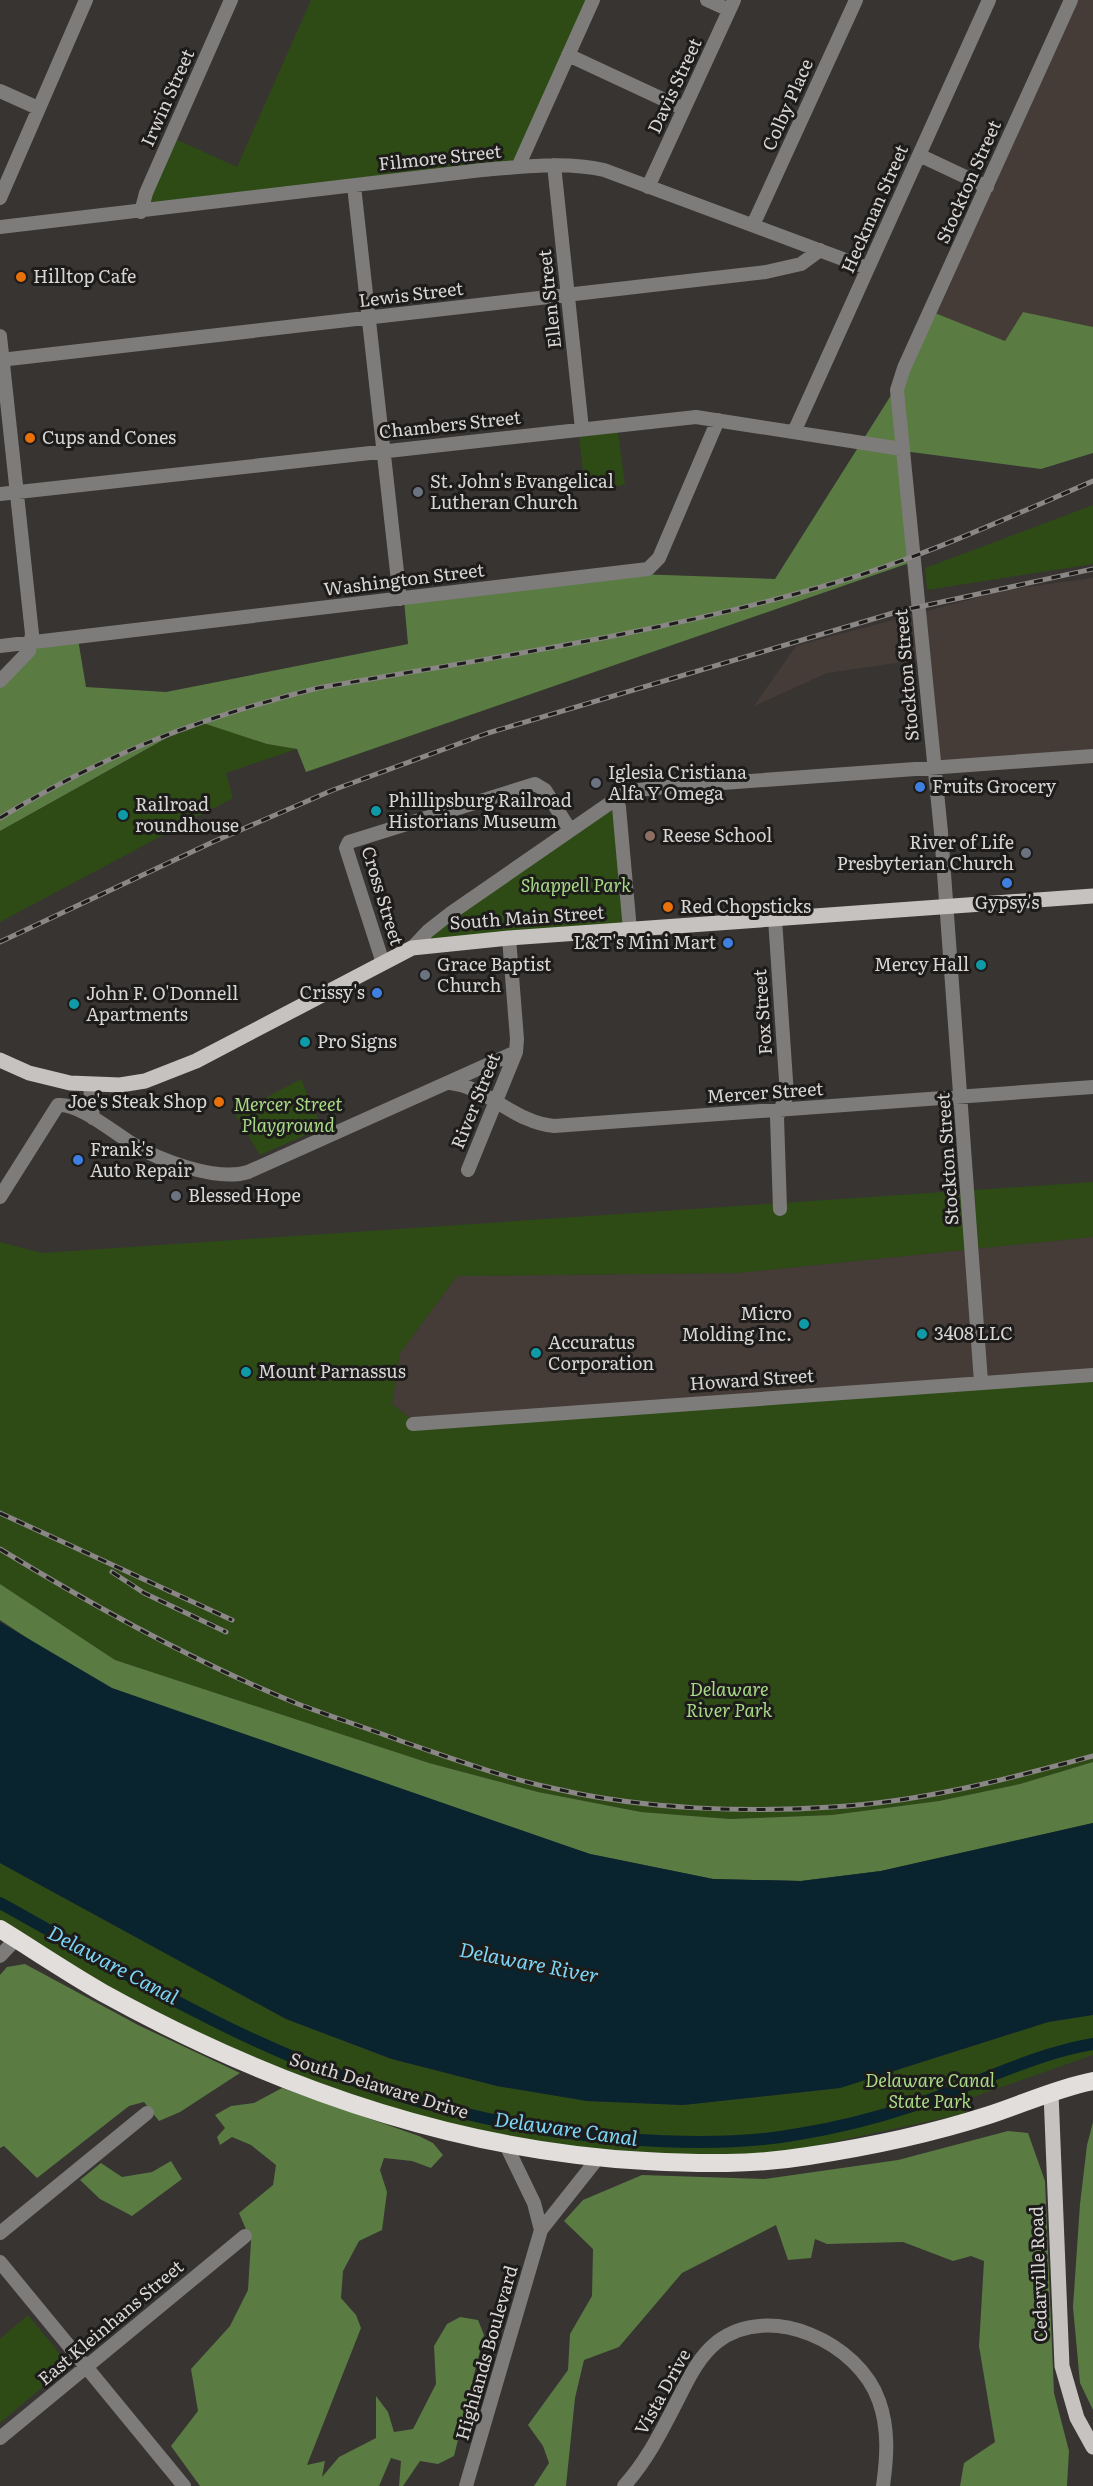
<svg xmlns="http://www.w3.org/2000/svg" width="1093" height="2486" font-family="Literata,serif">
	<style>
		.built { fill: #453c38 }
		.green { fill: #2e4b16 }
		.forest { fill: #5a7b42 }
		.water { fill: #09242e }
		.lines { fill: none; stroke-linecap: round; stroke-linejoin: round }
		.canal { stroke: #09242e; stroke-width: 12 }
		.minor { stroke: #7d7c7a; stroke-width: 14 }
		.major { stroke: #c5c2c0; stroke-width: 15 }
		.highway { stroke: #e1dedb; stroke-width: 18 }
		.rail-casing { stroke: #8a8786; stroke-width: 5 }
		.rail { stroke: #1d1c1b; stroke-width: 3; stroke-dasharray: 9; stroke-linecap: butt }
		.food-dot { fill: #e8710a; stroke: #1d1c1b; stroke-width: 2 }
		.worship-dot { fill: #6b7280; stroke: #1d1c1b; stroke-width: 2 }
		.shop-dot { fill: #3f7fe0; stroke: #1d1c1b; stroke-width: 2 }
		.culture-dot { fill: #0f9aa8; stroke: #1d1c1b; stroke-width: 2 }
		.education-dot { fill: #8d6e63; stroke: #1d1c1b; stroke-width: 2 }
		.labels { text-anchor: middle; stroke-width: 6; stroke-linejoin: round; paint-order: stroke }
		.street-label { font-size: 18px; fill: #d8d5d5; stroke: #1d1c1b }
		.poi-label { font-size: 18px; fill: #d8d5d5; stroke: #1d1c1b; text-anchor: start }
		.park-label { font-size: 18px; font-style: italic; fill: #a9da87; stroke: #1d1c1b }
		.water-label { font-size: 20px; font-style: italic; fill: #7dd6f7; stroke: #1d1c1b }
	</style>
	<rect width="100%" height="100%" fill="#373432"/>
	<path class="built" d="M1078,0H1093V327L1023,312L1005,341L935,313Z
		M1093,578V760L933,772L924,659L827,673L754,706L796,646L1006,590Z
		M1093,1237V1376L422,1428L392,1404L400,1353L457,1276L738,1273Z"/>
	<path class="green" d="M311,0H592L522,164L139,211L171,137L237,167Z
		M618,432L625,485L585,489L579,437Z
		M1093,505V564L927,590L925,568Z
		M198,721L267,744L297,749L226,773L233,798L0,922V831Z
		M615,798L630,930L412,948Z
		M301,1079L322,1128L260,1155L235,1114Z
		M1093,1182V1237L738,1273L457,1276L400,1353L392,1404L422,1428L1093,1376V1762L1020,1784L939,1801L832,1815L730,1819L641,1812L538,1792L429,1763L115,1660L0,1584V1242L42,1253Z
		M0,1863L286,2019L391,2059L497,2086L587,2101L683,2105L840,2088L1048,2022L1093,2015V2055L959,2102L966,2113L797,2150L731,2156L573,2150L503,2139L357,2098L283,2071L221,2044L113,1989L0,1921Z
		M28,2315L69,2365L0,2423V2339Z"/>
	<path class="forest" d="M1023,312L1093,327V453L1041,469L903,451L915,561L306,772L297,749L267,744L197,721L0,831V674L30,640L77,633L86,687L166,692L408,644L404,600L636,574L775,579L895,389L935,313L1005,341Z
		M0,1584L115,1660L429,1763L538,1792L641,1812L730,1819L832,1815L939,1801L1020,1784L1093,1762V1823L881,1871L801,1881L713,1879L590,1854L473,1816L150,1720L0,1620Z
		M25,1964L140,2026L240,2073L180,2112L159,2121L144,2102L129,2106L37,2178L4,2146L0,2148V1975L7,1967Z
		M282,2088L419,2136L433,2143L443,2155L431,2168L412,2161L384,2158L380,2170L387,2192L382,2230L359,2241L343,2271L341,2298L356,2315L361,2328L307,2465L325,2461L322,2477L339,2457L376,2438V2396L388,2412L394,2432L413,2429L436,2384L434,2346L447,2324L460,2317L478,2320L484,2335L454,2456L438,2464L420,2461L403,2486H399L401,2461L391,2458L379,2486H200L171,2446L198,2411L191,2369L230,2326L248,2290L251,2241L239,2213L273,2185L276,2165L251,2145L232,2137L220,2145L217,2137L225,2128L215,2115L231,2106L254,2103Z
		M1093,2122V2410L1080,2383L1073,2307L1080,2204L1087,2145Z
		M1008,2131L1028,2133L1045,2181L1054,2393L1069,2451L1067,2486H960L964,2463L995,2442L979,2346L984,2261L971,2256L953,2261L903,2242L827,2244L815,2239L811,2258L788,2260L776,2225L682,2273L619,2347L584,2360L575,2398L566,2486H534L549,2463L543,2446L528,2425L568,2370L570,2334L592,2296L593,2249L564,2221L583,2200L642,2175L765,2179L898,2160Z
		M171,2161L182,2179L132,2216L100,2199L80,2180L101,2163L122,2177L152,2172Z"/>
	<path class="water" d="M0,1622L112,1688L590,1854L713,1879L801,1881L881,1871L1093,1823V2015L1048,2022L840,2088L683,2105L587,2101L497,2086L392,2059L286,2019L0,1863Z"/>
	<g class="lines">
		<path class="canal" d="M0,1903C105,1961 208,2025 320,2068C418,2106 520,2131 625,2139C679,2143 746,2144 799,2134C836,2128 876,2118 912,2106C973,2086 1029,2055 1093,2044"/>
		<path class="minor" d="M707,0L729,10
			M568,55L684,109
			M0,91L38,108
			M919,155L987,187
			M554,165L582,429
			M518,167L593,0
			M354,186L400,599
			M648,187L734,0
			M0,198L86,0
			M141,212L146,193L231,0
			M753,225L856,0
			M0,227L482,170C523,167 564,161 604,170L867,268
			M0,336L32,634L29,651L0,681
			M0,360L766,272L801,264L820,250
			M794,432L989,0
			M0,494L696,417L902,449
			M0,646L648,569L659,558L718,420
			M615,798L619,807L630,930
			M775,919L787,1095L777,1117L780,1209
			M412,948L428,931L451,913L626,792L654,788L1093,756
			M383,963L346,848L349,842L535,784L545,790L570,830
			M450,1083C487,1087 515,1123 554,1126L1093,1087
			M90,1086L93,1118
			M468,1170L516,1052L517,1039L509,938
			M0,1197L58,1105C79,1103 113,1132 131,1143C158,1160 217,1182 248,1172L516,1052
			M981,1382L941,832L897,390L904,368L1071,0
			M413,1424L1093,1375
			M0,1956L16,1939
			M506,2145L534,2203L541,2230
			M0,2233L147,2113
			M0,2262L184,2486
			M0,2438L245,2236
			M466,2486L541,2230L598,2158
			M624,2486C646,2462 660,2434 675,2405C687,2382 697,2358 717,2342C770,2301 859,2343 879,2401C889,2429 887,2457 883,2486"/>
		<path class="major" d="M0,1060L29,1073L70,1083L120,1085L145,1081L196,1061L412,948L509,938L1093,896
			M1051,2093L1062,2366L1077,2418L1093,2447"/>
		<path class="highway" d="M0,1929C34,1950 68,1973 103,1993C270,2085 455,2151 646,2161C700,2164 754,2165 808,2156C868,2147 930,2134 989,2115C1023,2104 1057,2088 1093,2081"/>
		<g class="rail-casing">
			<path id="rail" d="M0,818C105,754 199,718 318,688C490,658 663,633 831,584C921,558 1007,518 1093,481
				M0,942L215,841L333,790L488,733L900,611L1093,569
				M0,1513L232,1620
				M0,1549C95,1607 194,1662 298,1704C332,1717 367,1728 401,1741C454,1759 506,1779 561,1790C645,1809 747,1813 832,1807C921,1802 1008,1779 1093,1756
				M112,1572L144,1593L226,1632"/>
		</g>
		<use href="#rail" class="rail"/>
	</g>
	<g class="food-dot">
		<circle cx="21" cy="277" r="6"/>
		<circle cx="30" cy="438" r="6"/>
		<circle cx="668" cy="907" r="6"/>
		<circle cx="219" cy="1102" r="6"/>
	</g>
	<g class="worship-dot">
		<circle cx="418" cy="492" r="6"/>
		<circle cx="596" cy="783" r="6"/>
		<circle cx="1026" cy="853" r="6"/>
		<circle cx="425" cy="975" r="6"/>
		<circle cx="176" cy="1196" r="6"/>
	</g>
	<g class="shop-dot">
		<circle cx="920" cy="787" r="6"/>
		<circle cx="1007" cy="883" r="6"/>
		<circle cx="728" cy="943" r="6"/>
		<circle cx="377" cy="993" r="6"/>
		<circle cx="78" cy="1160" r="6"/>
	</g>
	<g class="culture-dot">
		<circle cx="376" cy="811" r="6"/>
		<circle cx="123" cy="815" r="6"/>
		<circle cx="981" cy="965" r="6"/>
		<circle cx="74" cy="1004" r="6"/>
		<circle cx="305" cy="1042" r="6"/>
		<circle cx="804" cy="1324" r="6"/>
		<circle cx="922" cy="1334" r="6"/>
		<circle cx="536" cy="1353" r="6"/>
		<circle cx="246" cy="1372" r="6"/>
	</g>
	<circle class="education-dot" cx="650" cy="836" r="6"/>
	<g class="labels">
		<g class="street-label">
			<text transform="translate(675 86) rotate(-65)" y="6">Davis Street</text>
			<text transform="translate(168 98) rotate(-66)" y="6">Irwin Street</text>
			<text transform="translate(788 105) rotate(-66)" y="6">Colby Place</text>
			<text transform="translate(440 158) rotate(-6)" y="6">Filmore Street</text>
			<text transform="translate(969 182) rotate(-66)" y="6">Stockton Street</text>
			<text transform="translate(875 209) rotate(-66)" y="6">Heckman Street</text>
			<text transform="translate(411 295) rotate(-7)" y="6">Lewis Street</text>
			<text transform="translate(550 299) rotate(-96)" y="6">Ellen Street</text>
			<text transform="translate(450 425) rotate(-6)" y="6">Chambers Street</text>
			<text transform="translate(404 580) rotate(-7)" y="6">Washington Street</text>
			<text transform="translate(907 675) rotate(-95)" y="6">Stockton Street</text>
			<text transform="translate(382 896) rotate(73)" y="6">Cross Street</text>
			<text transform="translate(527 918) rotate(-4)" y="6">South Main Street</text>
			<text transform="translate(763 1012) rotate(-94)" y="6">Fox Street</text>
			<text transform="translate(765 1093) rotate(-4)" y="6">Mercer Street</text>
			<text transform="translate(476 1101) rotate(-68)" y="6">River Street</text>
			<text transform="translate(948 1159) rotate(-94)" y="6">Stockton Street</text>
			<text transform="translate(752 1380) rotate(-4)" y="6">Howard Street</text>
			<text transform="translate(379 2086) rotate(17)" y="6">South Delaware Drive</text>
			<text transform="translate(1039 2274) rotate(-92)" y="6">Cedarville Road</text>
			<text transform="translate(111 2323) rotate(-40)" y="6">East Kleinhans Street</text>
			<text transform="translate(487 2353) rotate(-74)" y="6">Highlands Boulevard</text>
			<text transform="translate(663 2392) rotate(-61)" y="6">Vista Drive</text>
		</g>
		<g class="poi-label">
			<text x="33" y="283">Hilltop Cafe</text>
			<text x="42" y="444">Cups and Cones</text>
			<text x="430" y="488">St. John's Evangelical<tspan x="430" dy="21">Lutheran Church</tspan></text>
			<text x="608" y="779">Iglesia Cristiana<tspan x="608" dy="21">Alfa Y Omega</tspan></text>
			<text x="932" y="793">Fruits Grocery</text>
			<text x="388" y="807">Phillipsburg Railroad<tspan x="388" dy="21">Historians Museum</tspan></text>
			<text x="135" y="811">Railroad<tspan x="135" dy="21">roundhouse</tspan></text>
			<text x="662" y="842">Reese School</text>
			<text x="1014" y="849" text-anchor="end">River of Life<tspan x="1014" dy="21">Presbyterian Church</tspan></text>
			<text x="1007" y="909" text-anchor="middle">Gypsy's</text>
			<text x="680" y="913">Red Chopsticks</text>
			<text x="716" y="949" text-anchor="end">L&amp;T's Mini Mart</text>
			<text x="437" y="971">Grace Baptist<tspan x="437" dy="21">Church</tspan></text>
			<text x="969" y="971" text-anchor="end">Mercy Hall</text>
			<text x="365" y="999" text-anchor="end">Crissy's</text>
			<text x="86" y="1000">John F. O'Donnell<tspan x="86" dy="21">Apartments</tspan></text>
			<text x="317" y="1048">Pro Signs</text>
			<text x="207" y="1108" text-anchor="end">Joe's Steak Shop</text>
			<text x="90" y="1156">Frank's<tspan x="90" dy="21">Auto Repair</tspan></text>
			<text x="188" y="1202">Blessed Hope</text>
			<text x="792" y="1320" text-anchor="end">Micro<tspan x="792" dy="21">Molding Inc.</tspan></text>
			<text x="934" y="1340">3408 LLC</text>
			<text x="548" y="1349">Accuratus<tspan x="548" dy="21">Corporation</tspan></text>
			<text x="258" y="1378">Mount Parnassus</text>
		</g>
		<g class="park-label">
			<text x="576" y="892">Shappell Park</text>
			<text x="288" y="1111">Mercer Street<tspan x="288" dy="21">Playground</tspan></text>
			<text x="729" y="1696">Delaware<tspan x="729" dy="21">River Park</tspan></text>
			<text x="930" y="2087">Delaware Canal<tspan x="930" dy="21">State Park</tspan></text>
		</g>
		<g class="water-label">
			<text transform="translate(529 1963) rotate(11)" y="7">Delaware River</text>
			<text transform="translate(113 1965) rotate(28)" y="7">Delaware Canal</text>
			<text transform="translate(566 2129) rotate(8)" y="7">Delaware Canal</text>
		</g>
	</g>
</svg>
